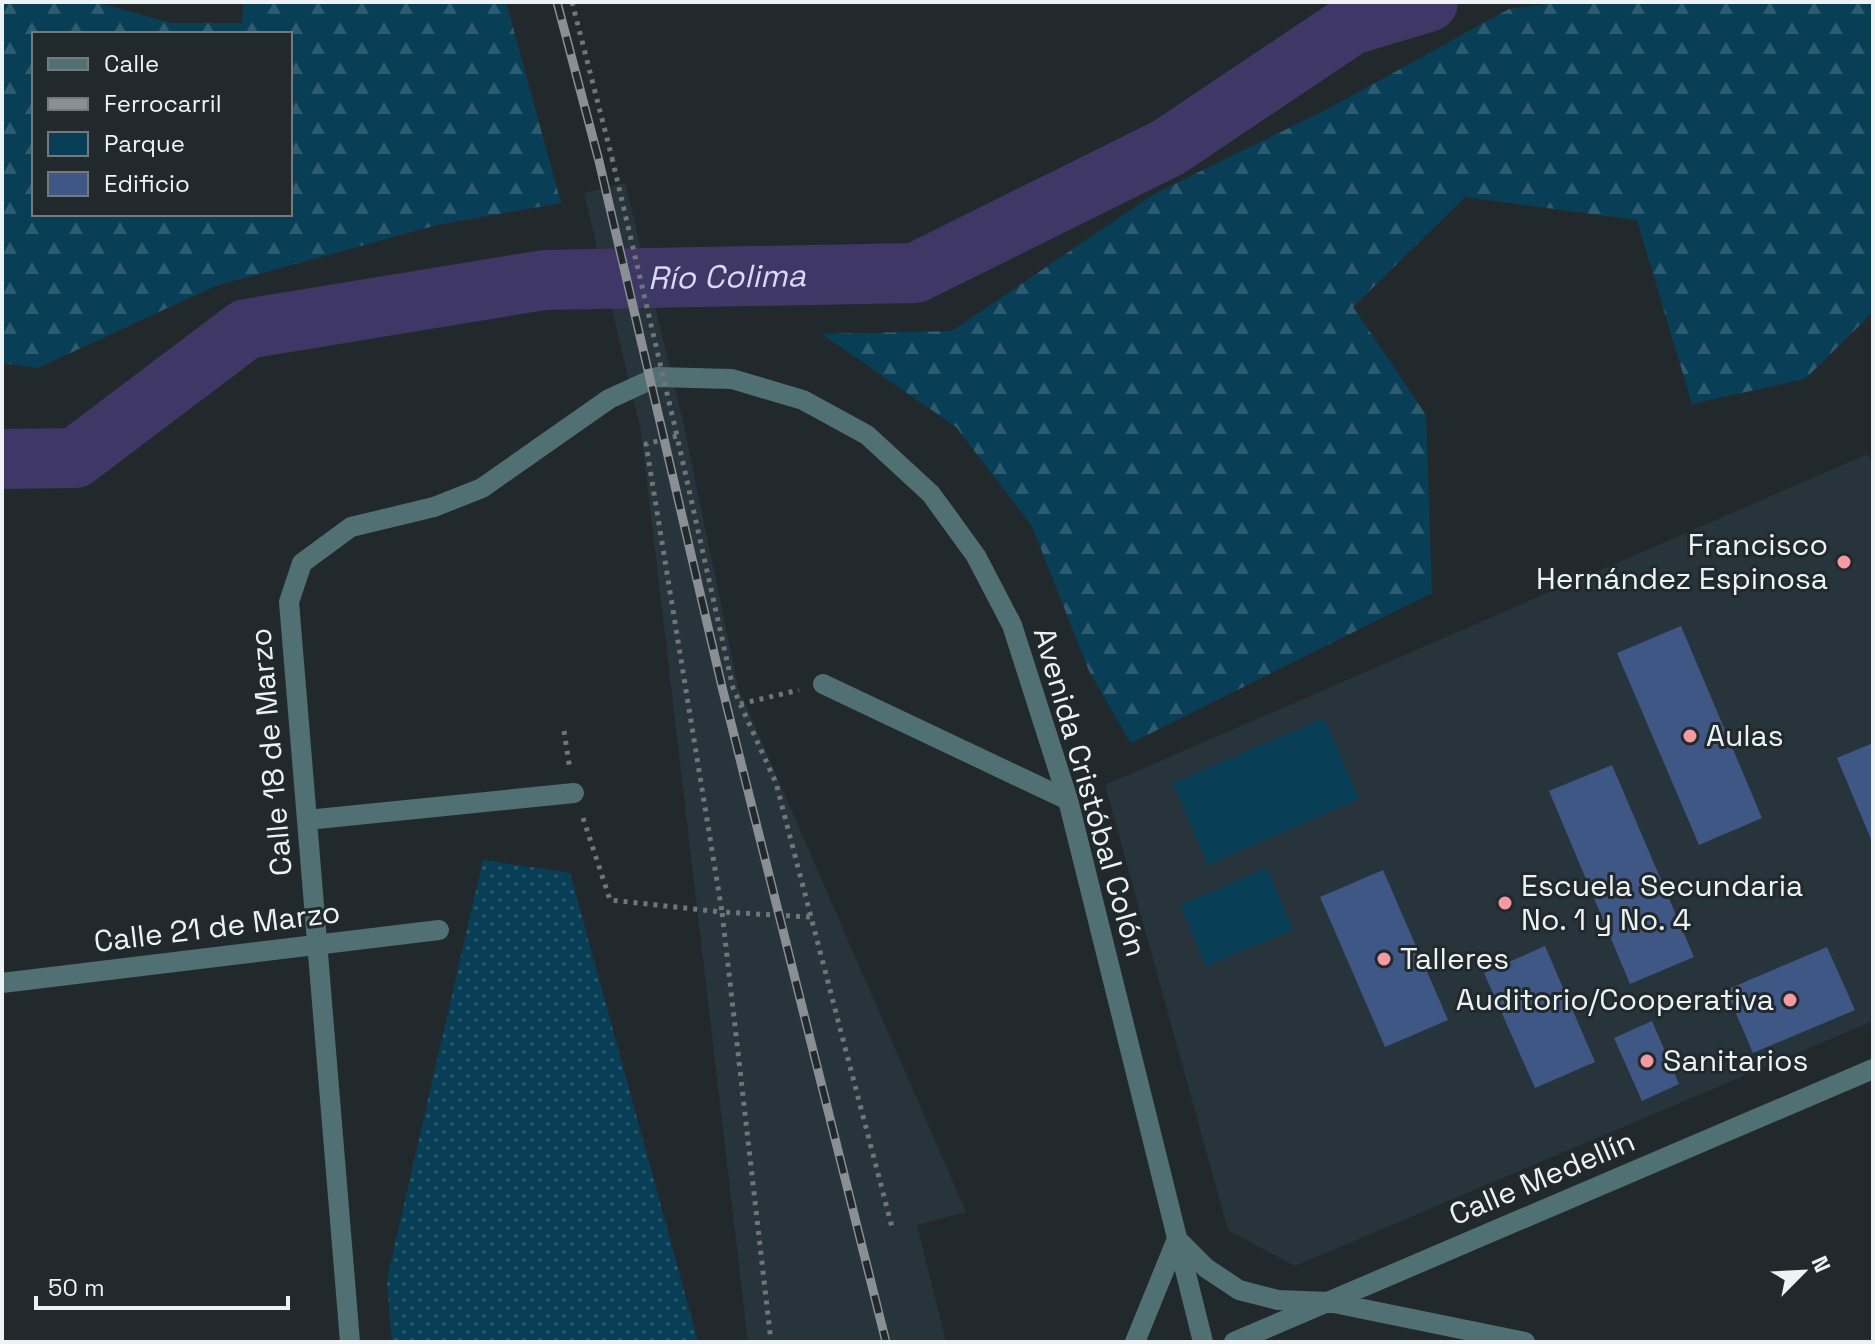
<svg xmlns="http://www.w3.org/2000/svg" width="1875" height="1344" font-family="'Space Grotesk',sans-serif">
	<style>
		.built { fill: #27343c }
		.grass { fill: url(#grass-dots) }
		.forest { fill: url(#forest-firs); fill-rule: evenodd }
		.park { fill: #093f56 }
		.lines { fill: none; stroke-linecap: round; stroke-linejoin: round }
		.river { stroke: #3f3766; stroke-width: 60 }
		.building { fill: #3e5784 }
		.path { stroke: #6f7679; stroke-width: 5; stroke-dasharray: 4 6; stroke-linecap: butt }
		.minor { stroke: #517073; stroke-width: 20 }
		.rail-casing { stroke: #898f93; stroke-width: 9 }
		.rail { stroke: #22292d; stroke-width: 6; stroke-dasharray: 18; stroke-linecap: butt }
		.path-bridge { stroke: #6f7679; stroke-width: 5; stroke-dasharray: 4 6; stroke-linecap: butt }
		.poi-dot { fill: #f49aa2; stroke: #22292d; stroke-width: 3 }
		.labels { text-anchor: middle; stroke-width: 6; stroke-linejoin: round; paint-order: stroke }
		.poi-label { font-size: 30px; fill: #edf2f5; stroke: #22292d; text-anchor: start }
		.street-label { font-size: 30px; fill: #edf2f5; stroke: #22292d }
		.water-label { font-size: 32px; font-style: italic; fill: #dcd8f9; stroke: #22292d }
	</style>
	<defs>
		<pattern id="grass-dots" width="8" height="8" patternUnits="userSpaceOnUse" patternTransform="scale(2)"><rect width="8" height="8" fill="#093f56"/><path d="M2 2h.1M6 6h.1" fill="none" stroke="#2d5b6f" stroke-width="1.8" stroke-linecap="round"/></pattern>
		<pattern id="forest-firs" width="22" height="20" patternUnits="userSpaceOnUse" patternTransform="scale(2)"><rect width="22" height="20" fill="#093f56"/><path d="M5 1l3.5 6h-7zM16 11l3.5 6h-7z" fill="#2d5b6f"/></pattern>
	</defs>
	<rect width="100%" height="100%" fill="#22292d"/>
	<path class="built" d="M625,183L683,421L738,687L966,1212L917,1225L946,1342H748L641,431L584,193Z
		M1868,454L1873,466V1021L1295,1266L1228,1230L1105,785Z"/>
	<path class="grass" d="M483,860L570,873L698,1342H392L387,1279Z"/>
	<path class="forest" d="M2,2H96L170,23H242L243,2H506L561,203L437,225L215,286L38,368L2,363ZM34,34H290V214H34Z
		M1562,2H1873V312L1805,379L1692,404L1637,220L1465,197L1353,307L1426,415L1432,593L1131,743L1089,671L1032,526L956,427L822,334L952,331L1154,194L1326,110L1509,9Z"/>
	<path class="park" d="M1324,718L1359,799L1208,865L1173,783Z
		M1267,868L1293,930L1206,966L1180,905Z"/>
	<g class="lines">
		<path class="river" id="s1" d="M2,459L75,458L246,329L544,280L915,273L1169,147L1351,25L1428,2"/>
	</g>
	<path class="building" d="M1681,626L1762,818L1699,845L1617,653Z
		M1873,743V844L1837,758Z
		M1612,765L1694,957L1630,984L1549,791Z
		M1383,870L1448,1020L1385,1047L1320,897Z
		M1545,946L1595,1062L1535,1088L1484,973Z
		M1827,947L1855,1010L1753,1053L1726,990Z
		M1652,1021L1679,1084L1642,1101L1614,1038Z"/>
	<g class="lines">
		<path class="path" d="M572,2L612,158
			M740,704L799,690
			M564,731L570,770
			M583,818L610,900L722,912L771,1342
			M810,917L722,912L646,444L677,436L733,688L776,783L893,1231"/>
		<path class="minor" d="M823,684L1068,800
			M307,820L574,793
			M2,983L439,930
			M1177,1239L1206,1268L1239,1290L1278,1300L1329,1302L1525,1342
			M350,1342L289,602L302,563L351,527L434,507L482,488L609,399L657,377L732,379L803,400L867,435L931,494L976,556L1012,625L1068,800L1203,1342
			M1135,1342L1177,1239
			M1234,1342L1873,1069"/>
		<g class="rail-casing">
			<path id="rail" d="M557,2L599,161L723,691L886,1342"/>
		</g>
		<use href="#rail" class="rail"/>
		<path class="path-bridge" d="M612,158L677,436"/>
	</g>
	<g class="poi-dot">
		<circle cx="1844" cy="562" r="8"/>
		<circle cx="1690" cy="736" r="8"/>
		<circle cx="1505" cy="903" r="8"/>
		<circle cx="1384" cy="959" r="8"/>
		<circle cx="1790" cy="1000" r="8"/>
		<circle cx="1647" cy="1061" r="8"/>
	</g>
	<g class="labels">
		<g class="poi-label">
			<text x="1828" y="555" text-anchor="end">Francisco<tspan x="1828" dy="34">Hernández Espinosa</tspan></text>
			<text x="1706" y="746">Aulas</text>
			<text x="1521" y="896">Escuela Secundaria<tspan x="1521" dy="34">No. 1 y No. 4</tspan></text>
			<text x="1400" y="969">Talleres</text>
			<text x="1774" y="1010" text-anchor="end">Auditorio/Cooperativa</text>
			<text x="1663" y="1071">Sanitarios</text>
		</g>
		<g class="street-label">
			<text transform="translate(271 752) rotate(-95)" y="10">Calle 18 de Marzo</text>
			<text transform="translate(1090 792) rotate(74)" y="10">Avenida Cristóbal Colón</text>
			<text transform="translate(217 927) rotate(-7)" y="10">Calle 21 de Marzo</text>
			<text transform="translate(1542 1178) rotate(-23)" y="10">Calle Medellín</text>
		</g>
		<g class="water-label">
			<text dy="11" stroke="none"><textPath href="#s1" startOffset="772">Río Colima</textPath></text>
		</g>
	</g>
	<rect width="1875" height="1344" fill="none" stroke="#edf2f5" stroke-width="8"/>
	<rect x="32" y="32" width="260" height="184" fill="#22292d" stroke="#73797d" stroke-width="2"/>
	<rect x="48" y="58" width="40" height="12" fill="#517073" stroke="#73797d" stroke-width="2"/>
	<text x="104" y="72" font-size="24" fill="#edf2f5">Calle</text>
	<rect x="48" y="98" width="40" height="12" fill="#898f93" stroke="#73797d" stroke-width="2"/>
	<text x="104" y="112" font-size="24" fill="#edf2f5">Ferrocarril</text>
	<rect x="48" y="132" width="40" height="24" fill="#093f56" stroke="#73797d" stroke-width="2"/>
	<text x="104" y="152" font-size="24" fill="#edf2f5">Parque</text>
	<rect x="48" y="172" width="40" height="24" fill="#3e5784" stroke="#73797d" stroke-width="2"/>
	<text x="104" y="192" font-size="24" fill="#edf2f5">Edificio</text>
	<g transform="translate(1803 1272) rotate(66)" stroke="#22292d" stroke-width="6" paint-order="stroke">
	<path d="M0-6L14 30L0 20L-14 30Z" fill="#edf2f5"/>
	<text y="-12" font-size="22" font-weight="bold" text-anchor="middle" fill="#edf2f5">N</text>
	</g>
	<path d="M36 1296v12h252v-12" fill="none" stroke="#edf2f5" stroke-width="4"/>
	<text x="48" y="1296" font-size="24" fill="#edf2f5" stroke="#22292d" stroke-width="6" paint-order="stroke">50 m</text>
</svg>
